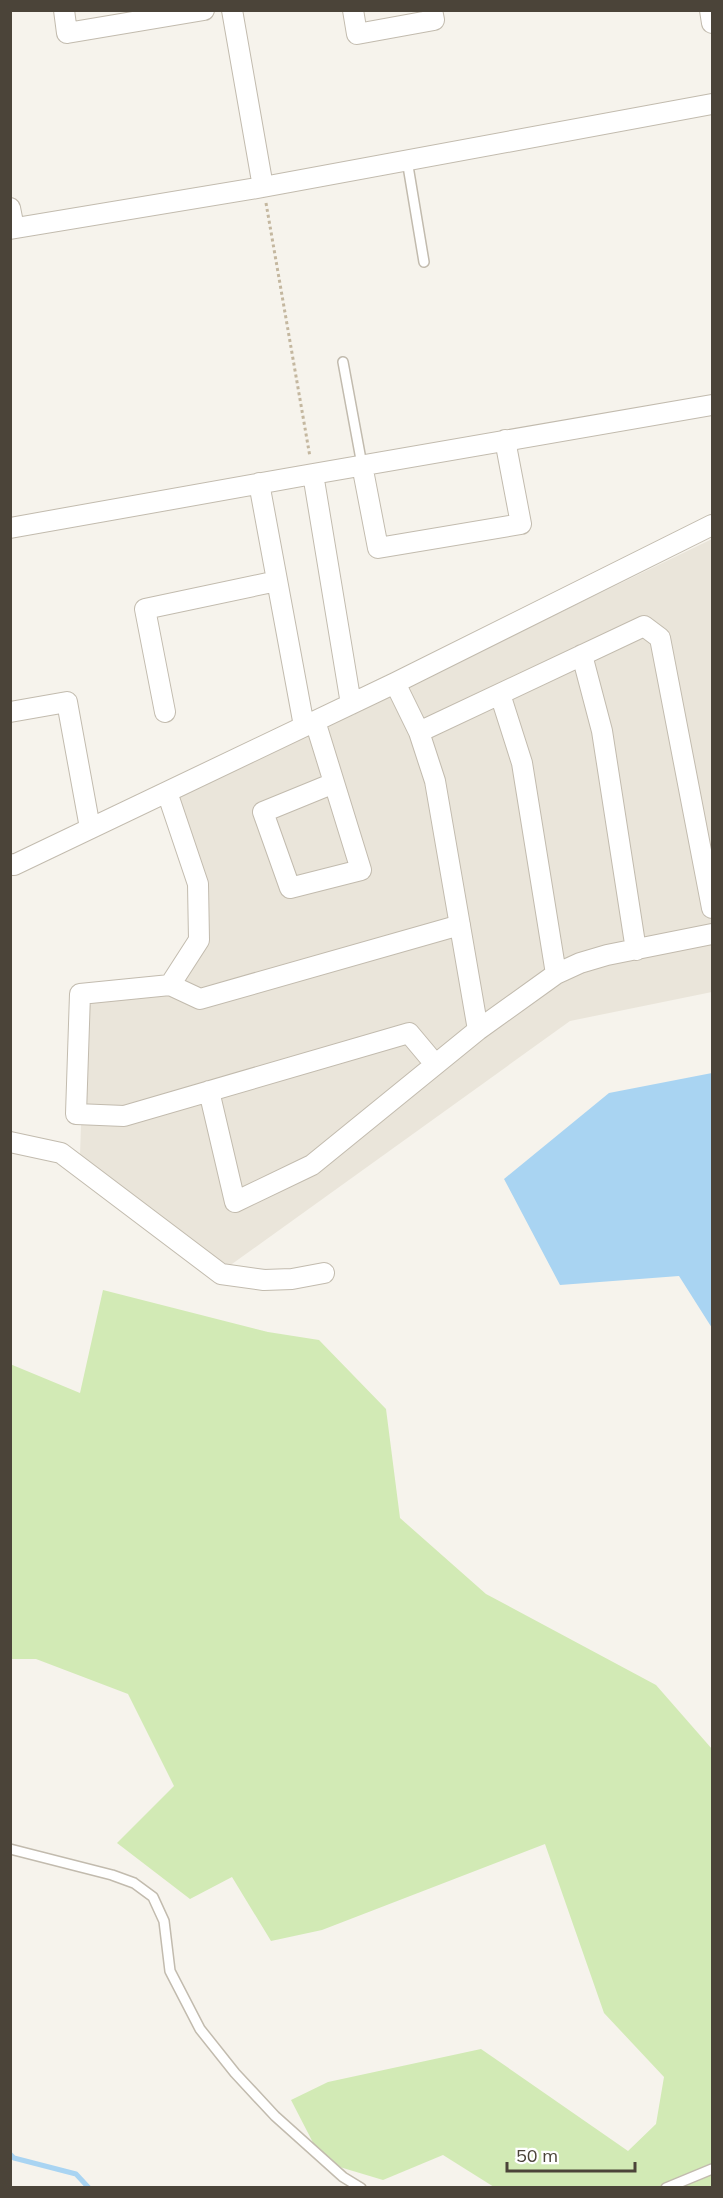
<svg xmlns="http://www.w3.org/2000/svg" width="723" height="2198" font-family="Mulish,sans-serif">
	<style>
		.residential { fill: #eae5da }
		.green { fill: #d2eab5 }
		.water { fill: #a9d4f2 }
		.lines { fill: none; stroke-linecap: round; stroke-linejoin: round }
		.stream { stroke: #a9d4f2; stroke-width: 5 }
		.lane-casing { stroke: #c2bbae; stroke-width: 12 }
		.street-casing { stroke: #c2bbae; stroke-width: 22 }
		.path { stroke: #c4b79f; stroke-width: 3; stroke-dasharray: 3 3; stroke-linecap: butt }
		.lane { stroke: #fff; stroke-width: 9 }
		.street { stroke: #fff; stroke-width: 20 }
	</style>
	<rect width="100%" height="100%" fill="#f6f3ec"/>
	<path class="residential" d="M712,539V992L570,1021L225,1269L80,1155L85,1009L92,1000L171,994L206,942L177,797Z"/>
	<path class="green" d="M103,1290L268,1332L319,1340L386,1409L400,1518L486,1594L656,1685L712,1749V2187H494L443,2155L383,2180L323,2162L291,2100L328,2082L481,2049L628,2151L656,2124L664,2077L604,2013L545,1844L322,1930L271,1941L232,1877L190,1899L117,1843L174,1786L128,1694L36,1659H11L10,1364L80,1393Z"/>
	<path class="water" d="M712,1073V1328L679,1276L560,1285L504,1179L609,1093Z"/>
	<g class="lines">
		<path class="stream" d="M10,2154L14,2158L76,2174L89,2188"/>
		<g class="lane-casing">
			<path id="lane" d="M407,160L424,262
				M343,362L362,465
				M10,1849L112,1875L134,1883L153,1897L164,1921L170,1971L200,2029L235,2073L275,2116L343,2177L361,2188
				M666,2188L712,2169"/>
		</g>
		<g class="street-casing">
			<path id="street" d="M64,10L67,33L204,10
				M232,10L263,187
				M353,10L357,34L434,20L432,10
				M710,10L712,23
				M10,208L14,228
				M10,229L263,187L712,104
				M362,465L378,548L521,524L505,440
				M313,474L351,704
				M259,483L304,726
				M10,528L313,474L712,405
				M582,655L602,731L636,950
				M395,683L419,732L435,781L478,1030
				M500,694L522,763L556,974
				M10,712L67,702L90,828
				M165,712L145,609L277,581
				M315,721L361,870L290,888L263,812L334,783
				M419,732L644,626L660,638L712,908
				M167,792L198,884L199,940L170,985
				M10,864L14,865L395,683L712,525
				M435,1064L409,1033L124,1116L76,1114L80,994L170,985L200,999L460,925
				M209,1091L235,1202L312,1165L478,1030L556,974L580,963L607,955L712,934
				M10,1142L61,1153L221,1274L264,1280L292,1279L324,1273"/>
		</g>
		<path class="path" d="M266,203L310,457"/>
		<use href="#lane" class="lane"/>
		<use href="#street" class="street"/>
	</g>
	<rect width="723" height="2198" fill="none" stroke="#4b4439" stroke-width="24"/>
	<path d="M507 2162v9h128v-9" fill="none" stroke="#4b4439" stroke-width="3"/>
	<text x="516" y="2162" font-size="18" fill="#4b4439" stroke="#ffffff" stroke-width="4.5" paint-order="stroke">50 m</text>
</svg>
